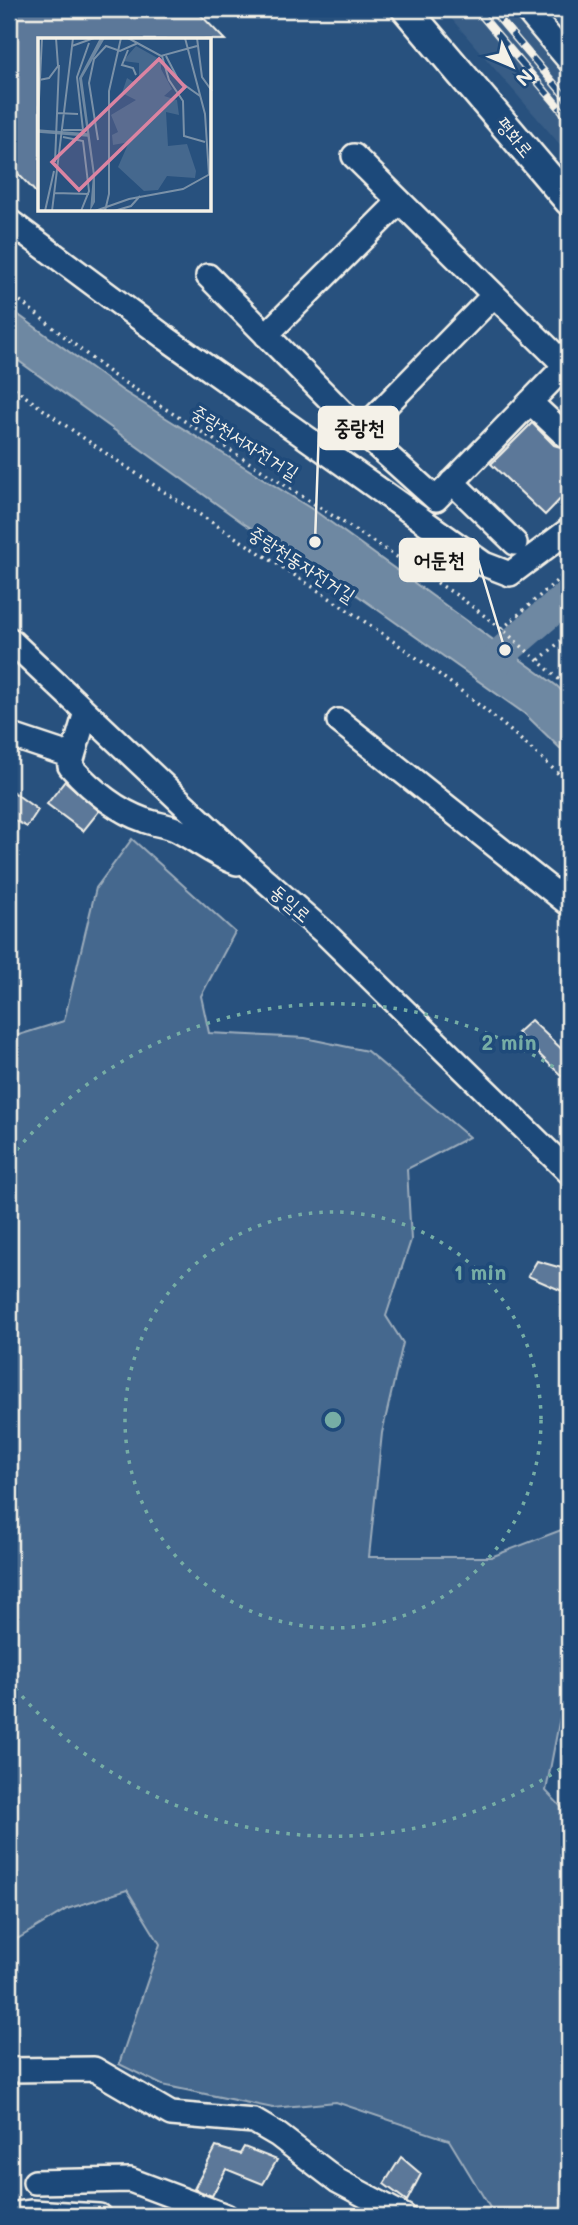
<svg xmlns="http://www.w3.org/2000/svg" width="578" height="2225" font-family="Mali,'Poor Story',sans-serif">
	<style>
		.built { fill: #375d86 }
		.green { fill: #45688e; stroke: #9cacbb; stroke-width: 2 }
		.water { fill: #6e88a2; stroke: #a4b2be; stroke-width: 2 }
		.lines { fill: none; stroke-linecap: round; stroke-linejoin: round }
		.river { stroke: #6e88a2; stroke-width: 32 }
		.building { fill: #5b7899; stroke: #f4f1e8; stroke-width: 2 }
		.minor-casing { stroke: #f4f1e8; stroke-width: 28 }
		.major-casing { stroke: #f4f1e8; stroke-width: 33 }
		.path { stroke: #f4f1e8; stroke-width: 3.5; stroke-dasharray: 2 5; stroke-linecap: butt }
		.minor { stroke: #1f4a7a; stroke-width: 23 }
		.major { stroke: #1f4a7a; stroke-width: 28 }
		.rail-casing { stroke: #f4f1e8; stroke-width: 8 }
		.rail { stroke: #1f4a7a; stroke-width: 5; stroke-dasharray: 16; stroke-linecap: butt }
		.ring { fill: none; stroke: #76ada5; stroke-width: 3.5; stroke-dasharray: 3.5 7 }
		.labels { text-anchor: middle; stroke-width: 7; stroke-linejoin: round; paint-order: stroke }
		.street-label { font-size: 19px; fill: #f4f1e8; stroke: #1f4a7a }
		.inset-river { fill: none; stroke: #6e88a2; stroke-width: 3.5 }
		.inset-road { fill: none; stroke: #7a91a8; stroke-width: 2 }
		.view { fill: #db84a2; fill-opacity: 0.15; stroke: #db84a2; stroke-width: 3.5 }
		.inset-edge { fill: none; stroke: #f4f1e8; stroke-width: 3.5 }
		.centre { fill: #76ada5; stroke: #1f4a7a; stroke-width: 3.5 }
		.ring-label { font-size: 21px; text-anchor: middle; font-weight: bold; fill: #76ada5; stroke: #1f4a7a; stroke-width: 7; stroke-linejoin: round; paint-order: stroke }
		.leader { fill: none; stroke: #f4f1e8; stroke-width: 2.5 }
		.callout-dot { fill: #f4f1e8; stroke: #1f4a7a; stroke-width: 2.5 }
		.callout { fill: #f4f1e8; stroke: #f4f1e8; stroke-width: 2.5 }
		.callout-label { font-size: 21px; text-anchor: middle; font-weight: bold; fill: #111 }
	</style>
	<rect width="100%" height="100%" fill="#28517e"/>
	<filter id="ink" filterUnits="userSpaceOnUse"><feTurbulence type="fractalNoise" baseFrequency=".0143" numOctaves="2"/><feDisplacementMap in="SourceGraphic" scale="14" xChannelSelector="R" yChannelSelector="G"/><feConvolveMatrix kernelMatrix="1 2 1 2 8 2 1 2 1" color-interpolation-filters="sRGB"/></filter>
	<g filter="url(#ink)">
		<path class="built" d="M443,9H508L569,82V155Z"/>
		<path class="green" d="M132,839L235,932L201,996L209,1033L305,1038L367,1051L469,1137L407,1169L411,1240L386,1316L403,1343L382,1433L369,1557H491L569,1527V1720L560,1717L546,1791L569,1815V2216H495L449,2140L336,2102L273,2108L162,2085L119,2064L160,1944L127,1890L67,1909L9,1944V1038L64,1021L96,888Z"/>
		<path class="water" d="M9,308L123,391L315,511L557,686L569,698V757L525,714L354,593L243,523L9,354Z"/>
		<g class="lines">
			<path class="river" d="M493,666L505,650L569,595"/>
		</g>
		<path class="building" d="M9,9H195L225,40H40V197L9,164Z
			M532,423L554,445L564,448L569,458V490L545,515L491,464Z
			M65,781L99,811L83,831L47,804Z
			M9,789L38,810L27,827L9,817Z
			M531,1020L569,1056V1083L517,1033Z
			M537,1261L569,1270V1294L528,1276Z
			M216,2147L240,2154L244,2147L277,2160L263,2184L226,2169L212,2196L194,2189Z
			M401,2157L421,2174L407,2201L384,2184Z"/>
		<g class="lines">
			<g class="minor-casing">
				<path id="minor" d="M526,9L569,60
					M354,156L566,366
					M9,221L166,338L484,564L510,574L569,530
					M208,276L368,438L436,499L569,362
					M266,335L399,202
					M530,402L564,434
					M361,431L493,296
					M452,482L515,543
					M9,639L250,867L326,934L569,1172
					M86,712L70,766C90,788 115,810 144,820C154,824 165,825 175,829C197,840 214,855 237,863
					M339,721L569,904
					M9,735L72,756
					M9,2070L94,2069L171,2114L254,2121L278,2135L338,2181L404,2216
					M35,2182L130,2180L226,2216
					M9,2215L32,2212L99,2216"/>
			</g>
			<g class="major-casing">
				<path id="major" d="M406,9L569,201"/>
			</g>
			<path class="path" d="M9,292L111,374L458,596L502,629L569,688
				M9,384C191,523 404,623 569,784
				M502,629L569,570
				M539,660L569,634"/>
			<use href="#minor" class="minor"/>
			<use href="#major" class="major"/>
			<g class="rail-casing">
				<path id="rail" d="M476,9L569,119
					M491,9L569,101"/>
			</g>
			<use href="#rail" class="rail"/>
		</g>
	</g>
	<g class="ring">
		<circle cx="333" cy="1420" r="208"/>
		<path d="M569 1763A416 416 0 0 1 10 1682M10 1158A416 416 0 0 1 569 1077"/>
	</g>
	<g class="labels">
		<g class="street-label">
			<text transform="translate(515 137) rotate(50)" y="7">평화로</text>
			<text transform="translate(245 442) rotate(32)" y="7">중랑천서자전거길</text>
			<text transform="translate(302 564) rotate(33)" y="7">중랑천동자전거길</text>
			<text transform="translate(291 903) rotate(41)" y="7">동일로</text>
		</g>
	</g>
	<g transform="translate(38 38)">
		<rect width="173" height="173" fill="#28517e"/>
		<path d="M98,8L123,22V31L134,51L126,58L139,62L141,77L128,74L130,108L149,106L158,133L157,140L129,138L120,152L106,153L80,129L91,104L75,107L74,97L80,94L73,77L98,62L84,55L89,40L97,45L101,43V25L85,23Z" fill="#45688e"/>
		<path d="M62,0H67L44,40L57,137V164L52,173L55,137L41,40Z" fill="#6e88a2"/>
		<path class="inset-river" d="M0,93L50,97"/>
		<path class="inset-road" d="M90,0L123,18L159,8M147,0L167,76L171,137M159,0L164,39L174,53M34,8L56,0M90,12L84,27L95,30L98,37M124,18L131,42L145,63L146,98L167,104M128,18L141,43L162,58M1,42L11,40L20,28L18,0M19,75L40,76M0,81L4,0M25,92H45L39,39L51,5M25,99L45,103L51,153L43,173M60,102L51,45L56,21L68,8L82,13L100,5M17,124L21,27M17,155L51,156M7,173L16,133M14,173L35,0M57,173L91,161L145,151L172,136M67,173L71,156V53L83,0M76,173L93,168L102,158"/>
		<path class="view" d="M121,21L147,49L41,152L14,124Z"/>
		<rect width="173" height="173" class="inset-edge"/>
	</g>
	<circle cx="333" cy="1420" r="10" class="centre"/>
	<g class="ring-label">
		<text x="509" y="1050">2 min</text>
		<text x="480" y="1280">1 min</text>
	</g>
	<path class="leader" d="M315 542L319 428M505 650L478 560"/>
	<g class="callout-dot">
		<circle cx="315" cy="542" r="7"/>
		<circle cx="505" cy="650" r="7"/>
	</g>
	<g class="callout">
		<rect x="319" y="407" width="79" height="42" rx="7"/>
		<rect x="400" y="539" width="78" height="42" rx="7"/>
	</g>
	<g class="callout-label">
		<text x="359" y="435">중랑천</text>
		<text x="439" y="567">어둔천</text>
	</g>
	<rect width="578" height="2225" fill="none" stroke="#1f4a7a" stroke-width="35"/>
	<rect x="18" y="18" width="543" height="2190" fill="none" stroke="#f4f1e8" stroke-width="2.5" filter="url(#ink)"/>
	<g transform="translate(512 66) rotate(134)" stroke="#1f4a7a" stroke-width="5" paint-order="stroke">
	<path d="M0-5L12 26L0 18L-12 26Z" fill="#f4f1e8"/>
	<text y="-10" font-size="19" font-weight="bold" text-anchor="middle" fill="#f4f1e8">N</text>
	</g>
</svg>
